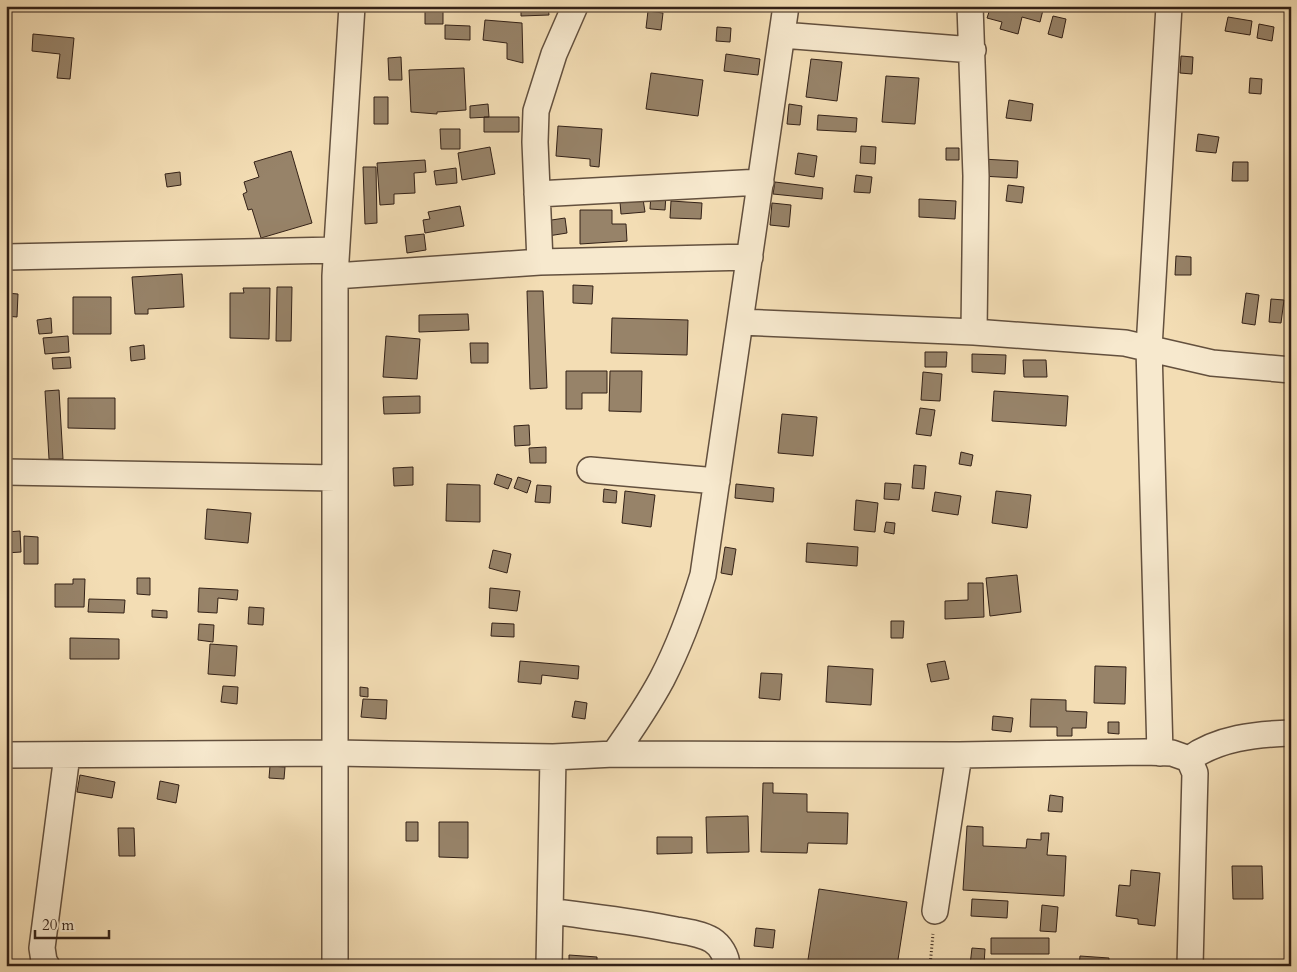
<svg xmlns="http://www.w3.org/2000/svg" width="1297" height="972" font-family="Cardo,serif">
	<style>
		.building { fill: #978369; stroke: #332117 }
		.lines { fill: none; stroke-linecap: round; stroke-linejoin: round }
		.minor-casing { stroke: #63503e; stroke-width: 28 }
		.path { stroke: #332117; stroke-width: 3; stroke-dasharray: 1 2.5; stroke-linecap: butt }
		.minor { stroke: #f7e9ce; stroke-width: 25 }
	</style>
	<rect width="100%" height="100%" fill="#f3ddb4"/>
	<filter id="stains"><feTurbulence type="fractalNoise" baseFrequency=".004" numOctaves="4"/><feColorMatrix values="0 0 0 0 .2 0 0 0 0 .09 0 0 0 0 .02 0 0 0 .5 -.17"/></filter>
	<radialGradient id="worn" r=".72"><stop offset=".6" stop-color="#630" stop-opacity="0"/><stop offset="1" stop-color="#630" stop-opacity=".3"/></radialGradient>
	<path class="building" d="M425,6H443V24H425Z
		M521,6H548L549,15L521,16Z
		M994,6H1044L1040,22L1022,17L1018,34L1000,29L1002,22L987,18L990,9L993,10Z
		M648,11L663,13L661,30L646,28Z
		M1053,16L1066,19L1062,38L1048,34Z
		M1228,17L1252,21L1250,35L1225,31Z
		M485,20L522,23L523,63L507,59V43L483,40Z
		M1259,24L1274,27L1272,41L1257,38Z
		M445,25L470,26V40L445,39Z
		M717,27L731,28L730,42L716,41Z
		M33,34L74,38L70,79L57,78L60,54L32,51Z
		M726,54L760,59L758,75L724,71Z
		M1181,56L1193,57L1192,74L1180,73Z
		M401,57L402,80H389L388,58Z
		M811,59L842,62L837,101L806,97Z
		M464,68L466,110L437,112V114L411,112L409,70Z
		M651,73L703,80L698,116L646,109Z
		M886,76L919,78L915,124L882,122Z
		M1250,78L1262,79L1261,94L1249,93Z
		M374,97H388V124H374Z
		M1009,100L1033,104L1031,121L1006,118Z
		M488,104L489,117L470,118V106Z
		M789,104L802,106L800,125L787,124Z
		M818,115L857,118L856,132L817,130Z
		M484,117H519V132H484Z
		M558,126L602,129L599,167L590,166V159L556,156Z
		M440,129H460V149H441Z
		M1198,134L1219,137L1216,153L1196,151Z
		M861,146L876,147L875,164L860,163Z
		M490,147L495,174L462,180L458,153Z
		M946,148H959V160H946Z
		M291,151L312,223L261,238L252,209L248,210L243,194L247,192L244,182L259,177L254,162Z
		M798,153L817,156L814,177L795,174Z
		M982,159L1018,161L1017,178L981,176Z
		M425,160L426,172L414,173L415,193L394,194V204L380,205L377,163Z
		M1233,162H1248V181H1232Z
		M363,167H376L377,223L365,224Z
		M456,168L457,183L436,185L434,171Z
		M180,172L181,185L167,187L165,174Z
		M856,175L872,177L870,193L854,192Z
		M775,182L823,188L822,199L773,194Z
		M1008,185L1024,187L1022,203L1006,201Z
		M651,193L666,194L665,210L650,209Z
		M643,199L645,212L621,214L620,202Z
		M919,199L956,201L955,219L919,217Z
		M671,201L702,203L701,219L670,218Z
		M772,203L791,205L789,227L770,225Z
		M460,206L464,226L425,233L423,220L430,219L428,212Z
		M580,210H612V224H626L627,241L580,244Z
		M565,218L567,233L548,236L545,221Z
		M424,234L426,250L407,253L405,236Z
		M1176,256L1191,257V275H1175Z
		M182,274L184,307L148,309V314H135L132,277Z
		M573,285L593,286L592,304L573,303Z
		M277,287H292L291,341H276Z
		M243,288H270L269,339L230,338V293H244Z
		M527,291H543L547,388L530,389Z
		M6,293L18,294L17,317L6,316Z
		M1246,293L1259,295L1255,325L1242,323Z
		M73,297H111V334H73Z
		M1271,299L1284,300L1281,323L1269,322Z
		M468,314L469,330L419,332V315Z
		M51,318L52,333L39,334L37,320Z
		M612,318L688,320L687,355L611,353Z
		M68,336L69,352L45,354L43,338Z
		M386,336L420,339L417,379L383,377Z
		M470,343H488V363H471Z
		M144,345L145,359L131,361L130,347Z
		M925,352H947L946,367H925Z
		M972,354L1006,355L1005,374L972,372Z
		M70,357L71,368L53,369L52,358Z
		M1023,360H1046L1047,377H1024Z
		M566,371H607V393H582V409H566Z
		M610,371H642L641,412L609,411Z
		M923,372L942,374L940,401L921,400Z
		M59,390L63,459H49L45,391Z
		M994,391L1068,396L1066,426L992,421Z
		M420,396V413L384,414L383,397Z
		M68,398H115V429L68,428Z
		M920,408L935,410L931,436L916,434Z
		M782,414L817,417L813,456L778,453Z
		M529,425L530,445L515,446L514,426Z
		M546,447V463H530L529,448Z
		M961,452L973,455L971,466L959,464Z
		M914,465L926,466L924,489L912,488Z
		M413,467V485L394,486L393,468Z
		M497,474L512,479L508,489L494,484Z
		M518,477L531,481L527,493L514,488Z
		M885,483L901,484L899,500L884,499Z
		M447,484L480,485V522L446,521Z
		M736,484L774,488L773,502L735,498Z
		M537,485L551,486L550,503L535,502Z
		M604,489L617,491L616,503L603,502Z
		M625,491L655,495L651,527L622,523Z
		M996,491L1031,495L1027,528L992,523Z
		M935,492L961,496L958,515L932,511Z
		M856,500L878,503L875,532L854,530Z
		M207,509L251,513L248,543L205,539Z
		M886,522L895,523L894,534L884,532Z
		M20,531L21,552L6,553V532Z
		M24,536L38,537V564H24Z
		M807,543L858,547L857,566L806,562Z
		M725,547L736,549L732,575L721,573Z
		M493,550L511,554L507,573L489,568Z
		M1017,575L1021,612L990,616L986,578Z
		M137,578H150V595L137,594Z
		M73,579H85L84,607H55V584H73Z
		M968,583H983L984,617L945,619V601L968,600Z
		M199,588L238,590L237,600L218,598L217,613L198,612Z
		M490,588L520,591L517,611L489,608Z
		M89,599L125,600L124,613L88,612Z
		M249,607L264,608L263,625L248,624Z
		M152,610L167,611V618L152,617Z
		M891,621H904L903,638H891Z
		M492,623L514,624V637L491,636Z
		M199,624L214,625L213,642L198,640Z
		M70,638L119,639V659H70Z
		M210,644L237,646L235,676L208,674Z
		M520,661L579,666L578,679L542,675L541,684L518,682Z
		M945,661L949,679L931,682L927,664Z
		M828,666L873,669L871,705L826,702Z
		M1095,666L1126,667L1125,704L1094,703Z
		M761,673L782,674L780,700L759,698Z
		M223,686L238,687L237,704L221,702Z
		M360,687L368,688V697L360,696Z
		M363,699L387,700L386,719L361,717Z
		M1031,699L1066,700V711L1087,712L1086,728H1072V736H1057V727H1030Z
		M575,701L587,703L585,719L572,717Z
		M993,716L1013,718L1011,732L992,730Z
		M1108,722H1119V734L1108,733Z
		M270,766L285,767L284,779L269,778Z
		M80,775L115,782L112,798L77,792Z
		M160,781L179,785L176,803L157,799Z
		M763,783H773V793L807,794V812L848,813L847,844L808,843L807,853L761,852Z
		M1050,795L1063,797L1062,812L1048,811Z
		M748,816L749,852L707,853L706,817Z
		M406,822H418V841H406Z
		M439,822H468V858L439,857Z
		M967,826L983,827V846L1026,848L1027,839L1041,840V833H1049L1047,855L1066,856L1064,896L963,890Z
		M118,828H134L135,856H119Z
		M657,837H692V853L657,854Z
		M1232,866H1262L1263,899H1233Z
		M1131,870L1160,873L1155,926L1138,924V919L1116,916L1119,885L1130,886Z
		M819,889L907,902L897,966H807Z
		M972,899L1008,901L1007,918L971,916Z
		M1042,905L1058,907L1056,932L1040,931Z
		M756,928L775,930L773,948L754,946Z
		M991,938H1049V954H991Z
		M972,948L985,949L984,965H970Z
		M569,955L597,957V966H569Z
		M1080,956L1109,958V966H1079Z"/>
	<g class="lines">
		<g class="minor-casing">
			<path id="minor" d="M970,6L976,176L974,332
				M782,35L973,50
				M537,194L761,182
				M6,257L336,250
				M540,262L535,142L536,111L554,54L575,6
				M335,276L540,262L750,257
				M740,322L974,332L1125,343L1212,363L1291,370
				M590,470L717,481
				M6,472L335,478
				M1160,753L1149,348L1169,6
				M614,754C631,730 648,705 662,679C679,646 692,611 703,575L786,6
				M6,755L336,753L553,757L614,754L959,755L1145,752L1172,753L1189,759L1195,773L1190,966
				M1189,759C1218,738 1256,734 1291,733
				M550,911C592,917 634,921 676,930C688,932 702,934 712,940C720,945 727,956 727,966
				M935,911L959,755
				M47,966L44,961L42,948L67,755
				M335,966V276L352,6
				M549,966L553,757"/>
		</g>
		<path class="path" d="M930,966L933,934"/>
		<use href="#minor" class="minor"/>
	</g>
	<rect width="1297" height="972" fill="none" stroke="#f3ddb4" stroke-width="25"/>
	<rect x="8" y="8" width="1282" height="957" fill="none" stroke="#332117" stroke-width="2.5"/>
	<rect x="12" y="12" width="1272" height="947" fill="none" stroke="#332117"/>
	<path d="M35 930v8h74v-8" fill="none" stroke="#332117" stroke-width="2.5"/>
	<text x="42" y="930" font-size="15" fill="#332117" stroke="#f7e9ce" stroke-width="4" paint-order="stroke">20 m</text>
	<rect width="100%" height="100%" filter="url(#stains)"/>
	<rect width="100%" height="100%" fill="url(#worn)"/>
</svg>
